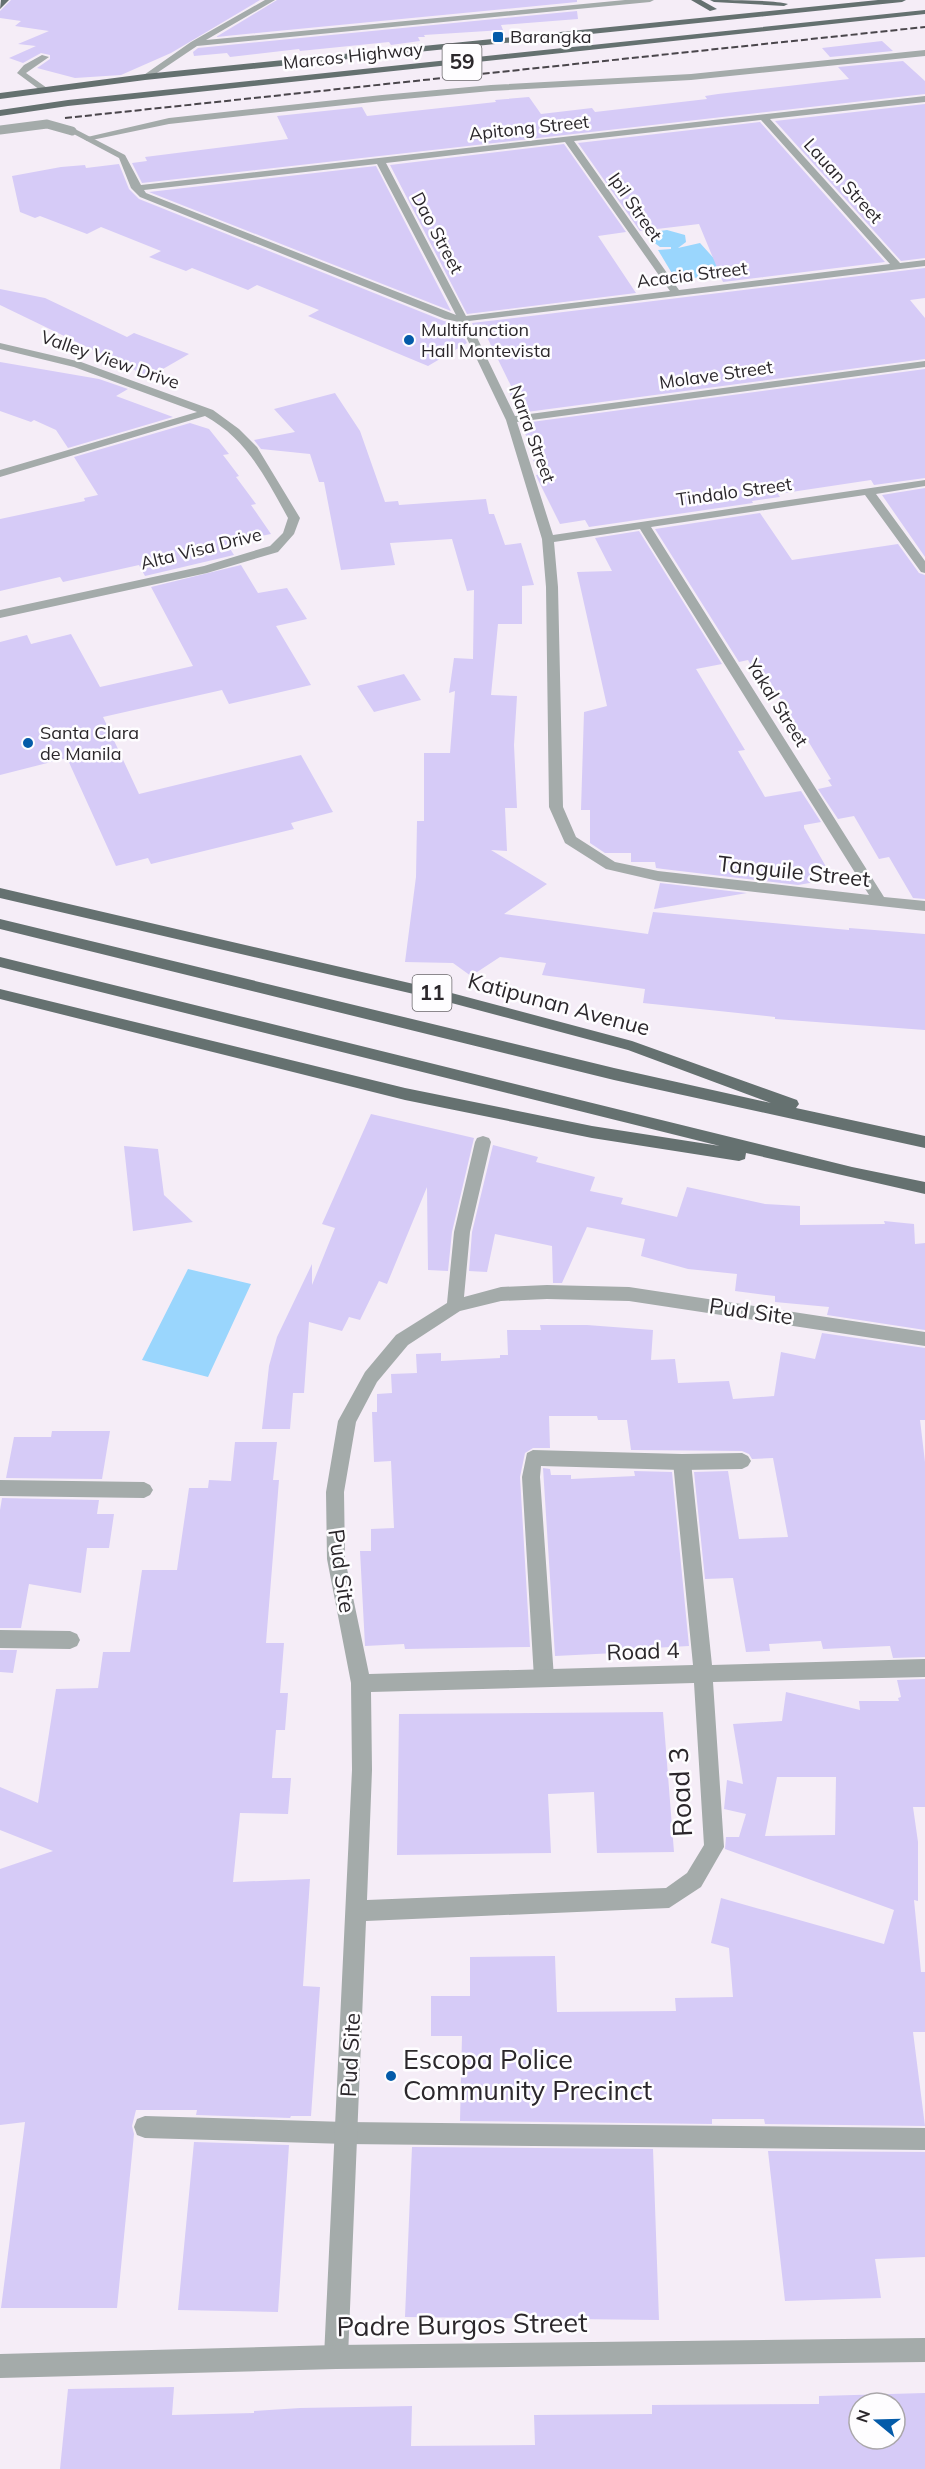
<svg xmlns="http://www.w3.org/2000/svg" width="925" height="2469" font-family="Mulish,sans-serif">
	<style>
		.water { fill: #9ad6fd }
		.building { fill: #d6cbf7; fill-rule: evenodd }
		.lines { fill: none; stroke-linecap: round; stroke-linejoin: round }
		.service { fill: #a4abaa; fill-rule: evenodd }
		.pedestrian { fill: #a4abaa; fill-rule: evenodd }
		.minor { fill: #a4abaa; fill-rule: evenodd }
		.tertiary { fill: #a4abaa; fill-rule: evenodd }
		.primary { fill: #657170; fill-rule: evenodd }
		.rail { stroke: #4a464b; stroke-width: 2; stroke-dasharray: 7 3; stroke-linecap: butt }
		.minor-bridge { stroke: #a4abaa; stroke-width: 9 }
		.poi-dot { fill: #045ba9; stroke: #fefdff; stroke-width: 2 }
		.labels { text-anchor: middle; stroke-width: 5; stroke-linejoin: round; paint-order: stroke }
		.far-poi-label { font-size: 18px; fill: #2b272b; stroke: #fefdff; text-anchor: start }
		.far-street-label { font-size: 18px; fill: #2b272b; stroke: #fefdff }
		.shield { fill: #fefdff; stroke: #6a676b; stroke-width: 1.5 }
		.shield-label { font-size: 21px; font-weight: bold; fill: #2b272b }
		.street-label { font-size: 22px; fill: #2b272b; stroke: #fefdff }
		.near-street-label { font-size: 27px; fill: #2b272b; stroke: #fefdff }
		.near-poi-label { font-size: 27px; fill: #2b272b; stroke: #fefdff; text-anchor: start }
	</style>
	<rect width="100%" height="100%" fill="#f5edf7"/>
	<path class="water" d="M667,230L685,235L686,242L678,248L700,243L728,274L676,280L658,250L671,249V247H660L648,238L653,232Z
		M188,1269L251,1284L208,1377L142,1360Z"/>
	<path class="building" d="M11,0H260L171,53L121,75L75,78L37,68L50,59V55L41,53L23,63L9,58L36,46L18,44L49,31L15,26L21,21L0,18V11Z
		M277,0H577V2L216,37Z
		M577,11L578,19L501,25L503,30L424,35L425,37H418L420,41L391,45L389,42L300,51L299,49L230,57L227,53L194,56L193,52L198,48Z
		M882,41L893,51L830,57L822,48Z
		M903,61L925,81V94L142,183L132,163L147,161L145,157L288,139L277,116L362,107L367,116L496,102L495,100L529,97L541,114L592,108L595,112L707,99L705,96L718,94L849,79L838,67Z
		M925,104V258L901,261L775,121Z
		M760,122L885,262L723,282L699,224L640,231L578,143Z
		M564,144L626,232L598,236L636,293L467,314L390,165Z
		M119,164L129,189L139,199L444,321L457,324L467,343L428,366L308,316L319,310L257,285L248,290L192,268L186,271L149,257L161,251L101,227L87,234L40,216L35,218L20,212L12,176L61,167L85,165L86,168Z
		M376,166L451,311L149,192Z
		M925,268V298L910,300L925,318V359L519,413L508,390H513L485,333L479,336L472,323Z
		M0,289L45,298L127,337L134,333L189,354L149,377L0,305Z
		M0,362L99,379L128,389L116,396L173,417L68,448L56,430L34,420L31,422L0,411Z
		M925,369V478L874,485L871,480L778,494L780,497L752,501L753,503L589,527L585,520L560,524L538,480L536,475L541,474L533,460L539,459L523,430L527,429L524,423Z
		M335,393L360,431L385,502L398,501L399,505L486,499L489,514H494L505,545L521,543L534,585L522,586V624H498L491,695L517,696L514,745L517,808H505L507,851L491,850L547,884L504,914L648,934L653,912L849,930V928L925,934V1030L775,1019V1017L643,1003L645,989L542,975L546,963L500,957L471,976L453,963L405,962L416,877L417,821H424V753H450L455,691L449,693L454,658L473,659L474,590L467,591L452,539L390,543L395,565L341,570L324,482H319L310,454L261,449L254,440L295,432L274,409Z
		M190,423L209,429L229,454L223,455L239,476L236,477L256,504L251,505L271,534L261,536L263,539L229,547L234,555L145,576L139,565L63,582L60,577L0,591V519L85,501L84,498L98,495L74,457Z
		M925,488V557L882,495Z
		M760,513L792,560L898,544L919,573L925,575V899L913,898L889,857L879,859L854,816L838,819L818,789L832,786L828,780L831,779L802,731L800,732L775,690L766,691L748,660L739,662L655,529Z
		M639,531L722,664L696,669L745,750L738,751L765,797L801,791L821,822L804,825V828L833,879L798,885L663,869L656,868L655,862H631V853H605L590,843V810H581L584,712L607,706L577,572L612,571L595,538Z
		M241,565L258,593L287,588L307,619L276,626L311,685L229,704L222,690L103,717L139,794L301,755L333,812L291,823L294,829L151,864L148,858L116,866L67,758L0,775V642L27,635L31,644L71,634L100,687L193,666L151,587Z
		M404,674L421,700L374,712L357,686Z
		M660,883L747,893L654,909Z
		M371,1114L474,1138L452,1232L448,1271L428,1270L427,1187L387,1284L379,1281L360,1320L349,1317L342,1331L309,1322L304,1393H293L290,1429H262L269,1366L277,1337L312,1264V1285L335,1228L322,1224Z
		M493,1145L538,1157L536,1162L595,1177L590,1191L623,1198L621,1204L677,1217L687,1187L765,1204L800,1206V1225L885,1224L884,1221L914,1224L915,1244L925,1243V1330L827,1315L829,1307L775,1302V1296L735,1291L737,1274L688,1269L641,1256L645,1239L587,1227L562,1283H553L552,1246L495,1234L487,1272L469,1271L472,1232Z
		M124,1146L158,1149L164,1195L193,1222L133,1231Z
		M540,1325H587L653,1330L651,1360L675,1359L678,1383L729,1381L733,1399L774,1396L781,1352L815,1359L822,1333L925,1348V1420H920L925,1462V1657L893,1658L890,1646L823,1649L821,1641L769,1644L770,1651L746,1652L733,1578L705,1579L694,1472L728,1471L739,1539L788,1537L773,1458L752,1459L749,1454L742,1451L631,1450L627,1420H598L597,1416H549L550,1448H533L525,1453L520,1477L530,1647L405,1649L404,1644L365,1646L360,1551H371V1529L394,1528L391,1461L374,1462L372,1412H377V1394L392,1393L391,1374L417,1373L416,1354L441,1353V1361L500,1358V1355H508L507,1330H541Z
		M52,1431H110L102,1479L6,1478L14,1437H51Z
		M235,1442H277L273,1480H279L266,1643H284L280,1693H288L285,1730H276L272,1778H291L288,1814L240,1813L233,1882L310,1879L303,1986L320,1987L311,2116H291L290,2118L196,2115L197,2110H136L132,2126L134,2134L117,2308H1L25,2122L0,2125V1869L53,1851L0,1830V1787L38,1803L56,1689L98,1688L103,1652H130L142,1570H177L189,1488H208L209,1480L231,1481Z
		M543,1468L550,1469L551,1475H571V1479L635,1476L634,1471L672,1472L689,1646L616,1650V1653L555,1656Z
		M2,1498L99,1500L97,1514H114L109,1548H87L81,1593L29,1584L21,1628H0V1510Z
		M0,1650H17L13,1673L0,1672Z
		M925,1679V1807H913L918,1842V1901L914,1900L921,1972H925V2032H913L925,2126L765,2124L764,2119H712V2124L460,2121L462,2036H431V1996H470V1957L555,1956L557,2012L676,2011L675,1998L733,1997L729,1948L711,1943L721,1898L884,1944L894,1910L725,1849L726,1837H739L746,1814L724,1809L727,1780L743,1784L733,1724L782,1721L786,1692L860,1710L859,1701H899L898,1698L901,1697L897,1680ZM777,1777H836L835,1835L765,1836Z
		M663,1712L674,1852L597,1853L594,1792L548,1794L551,1853L397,1855L399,1714Z
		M194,2142L289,2145L278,2312L178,2310Z
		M412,2147L653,2149L659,2320L405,2317Z
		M768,2151L925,2152V2257L875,2259L881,2298L785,2301Z
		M174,2387L172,2415L254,2413V2411L300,2408L412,2406L411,2446L535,2445L534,2415L652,2414V2405L819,2404V2396L925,2393V2469H60L68,2389ZM859,2403H895V2439H859Z"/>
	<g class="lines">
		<path class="service" d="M925,50V56L691,80L491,91L382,101L169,124L87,141L83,138L169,118L382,95L491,85L691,74Z
			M42,55L49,57L26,73L47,88L48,90L44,93L17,73L24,65Z
			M145,2116L346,2122L925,2128V2150L346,2144L145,2138L137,2135L134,2127L137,2119Z"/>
		<path class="pedestrian" d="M533,1450L682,1454L742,1453L748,1456L751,1461L748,1466L742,1469L682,1470L541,1466L540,1477L554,1678L551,1684L544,1687L537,1684L534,1678L522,1477L527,1453Z"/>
		<path class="minor" d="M265,0H275L206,40L625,0H654L650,2L197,46L148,79L141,77L191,42Z
			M925,96V102L770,119L900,263L925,260V266L469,321L515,416L925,361V367L517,422L553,535L925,480V486L876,494L925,561V573L921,572L865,495L651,527L884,897L925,901V911L658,881L606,869L565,843L549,807L546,587L542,539L506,420L459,322L445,319L140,197L131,188L119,158L68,131L75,129L125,155L141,185ZM761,120L890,264L679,290L574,141ZM565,142L670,291L466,316L386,163ZM377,164L456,315L146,193L144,190ZM640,529L869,895L658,871L615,862L576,837L563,807L558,587L554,542Z
			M0,343L81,362L213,410L239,429L257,447L300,518L294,534L278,552L207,573L0,618V610L204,566L270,546L283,533L288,518C266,478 247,439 205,416L0,477V470L197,412L74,367L0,349Z
			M483,1136L489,1138L491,1142L470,1232L464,1297L501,1287L547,1285L629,1287L925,1332V1346L629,1301L547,1299L501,1301L460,1311L408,1345L377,1382L356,1422L344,1492L345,1559L369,1674L693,1665L673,1462L676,1457L682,1454L688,1457L691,1462L712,1665L925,1659V1677L713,1682L724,1847L701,1887L669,1908L366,1921L348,2357L345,2366L336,2369L327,2366L324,2357L352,1770L351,1683L327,1559L326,1492L338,1421L365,1372L396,1335L447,1303L454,1232L475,1142L477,1138ZM694,1683L704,1845L687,1873L666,1888L367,1900L372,1770L371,1692Z
			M0,1480L144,1482L150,1485L153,1490L150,1495L144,1498L0,1496Z
			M0,1630L70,1631L77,1634L80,1640L77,1646L70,1649L0,1648Z"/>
		<path class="tertiary" d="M925,2338V2362L336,2369L0,2378V2354L336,2345Z"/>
		<path class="primary" d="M1,0H9L0,9Z
			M691,0H701L717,9L710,11Z
			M710,0C728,0 774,0 788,4L784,6L714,2Z
			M878,0H906L902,2L145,80L0,99V93L145,74Z
			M925,10V14L68,106L0,116V110L68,100Z
			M0,888L444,991L632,1041L797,1100L799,1104L796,1108L925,1136V1148L614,1080L0,929V919L614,1068L771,1103L628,1050L444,1001L0,898Z
			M0,957L852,1167L925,1182V1194L746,1153L745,1159L739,1161L592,1138L405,1100L0,999V989L405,1088L592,1126L720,1146L0,967Z"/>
		<path class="rail" d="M65,118L925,27"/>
		<path class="minor-bridge" d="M0,130L47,124L72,131"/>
	</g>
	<g class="poi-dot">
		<rect x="492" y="31" width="12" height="12" rx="3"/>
		<circle cx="409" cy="340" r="6"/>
		<circle cx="28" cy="743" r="6"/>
		<circle cx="391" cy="2076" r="6"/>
	</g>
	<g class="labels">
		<g class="far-poi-label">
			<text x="510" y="43">Barangka</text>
			<text x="421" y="336">Multifunction<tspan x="421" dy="21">Hall Montevista</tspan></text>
			<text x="40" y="739">Santa Clara<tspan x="40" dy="21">de Manila</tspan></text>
		</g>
		<g class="far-street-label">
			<text transform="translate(353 56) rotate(-6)" y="6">Marcos Highway</text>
			<text transform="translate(529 128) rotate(-6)" y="6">Apitong Street</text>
			<text transform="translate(843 181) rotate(48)" y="6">Lauan Street</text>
			<text transform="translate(635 207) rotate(55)" y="6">Ipil Street</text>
			<text transform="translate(437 233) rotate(62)" y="6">Dao Street</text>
			<text transform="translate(692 275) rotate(-7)" y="6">Acacia Street</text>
			<text transform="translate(110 360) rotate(19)" y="6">Valley View Drive</text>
			<text transform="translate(716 375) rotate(-8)" y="6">Molave Street</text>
			<text transform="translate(532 434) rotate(70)" y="6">Narra Street</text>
			<text transform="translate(734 492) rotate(-8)" y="6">Tindalo Street</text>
			<text transform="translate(201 549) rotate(-14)" y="6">Alta Visa Drive</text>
			<text transform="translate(777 703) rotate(58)" y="6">Yakal Street</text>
		</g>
		<g class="shield">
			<rect x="442.5" y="44" width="39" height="36" rx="4.5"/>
			<rect x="412.5" y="975" width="39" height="36" rx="4.5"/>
		</g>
		<g class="shield-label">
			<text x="462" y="69">59</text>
			<text x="432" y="1000">11</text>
		</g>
		<g class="street-label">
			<text transform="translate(794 871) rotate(6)" y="8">Tanguile Street</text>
			<text transform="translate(559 1004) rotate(15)" y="8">Katipunan Avenue</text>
			<text transform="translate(751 1311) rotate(8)" y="8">Pud Site</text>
			<text transform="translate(342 1571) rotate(82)" y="8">Pud Site</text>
			<text transform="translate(643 1651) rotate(-2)" y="8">Road 4</text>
			<text transform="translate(350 2055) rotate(-87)" y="8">Pud Site</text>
		</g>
		<g class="near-street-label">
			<text transform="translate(681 1792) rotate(-93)" y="9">Road 3</text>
			<text transform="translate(462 2325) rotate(-1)" y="9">Padre Burgos Street</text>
		</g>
		<g class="near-poi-label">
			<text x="403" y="2069">Escopa Police<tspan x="403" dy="31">Community Precinct</tspan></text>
		</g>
	</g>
	<g transform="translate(877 2421) rotate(289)"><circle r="28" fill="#fefdff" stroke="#aaa7aa" stroke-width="1.5"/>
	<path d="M0-4.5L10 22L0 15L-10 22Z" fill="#045ba9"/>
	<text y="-9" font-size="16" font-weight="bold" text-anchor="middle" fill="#2b272b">N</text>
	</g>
</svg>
